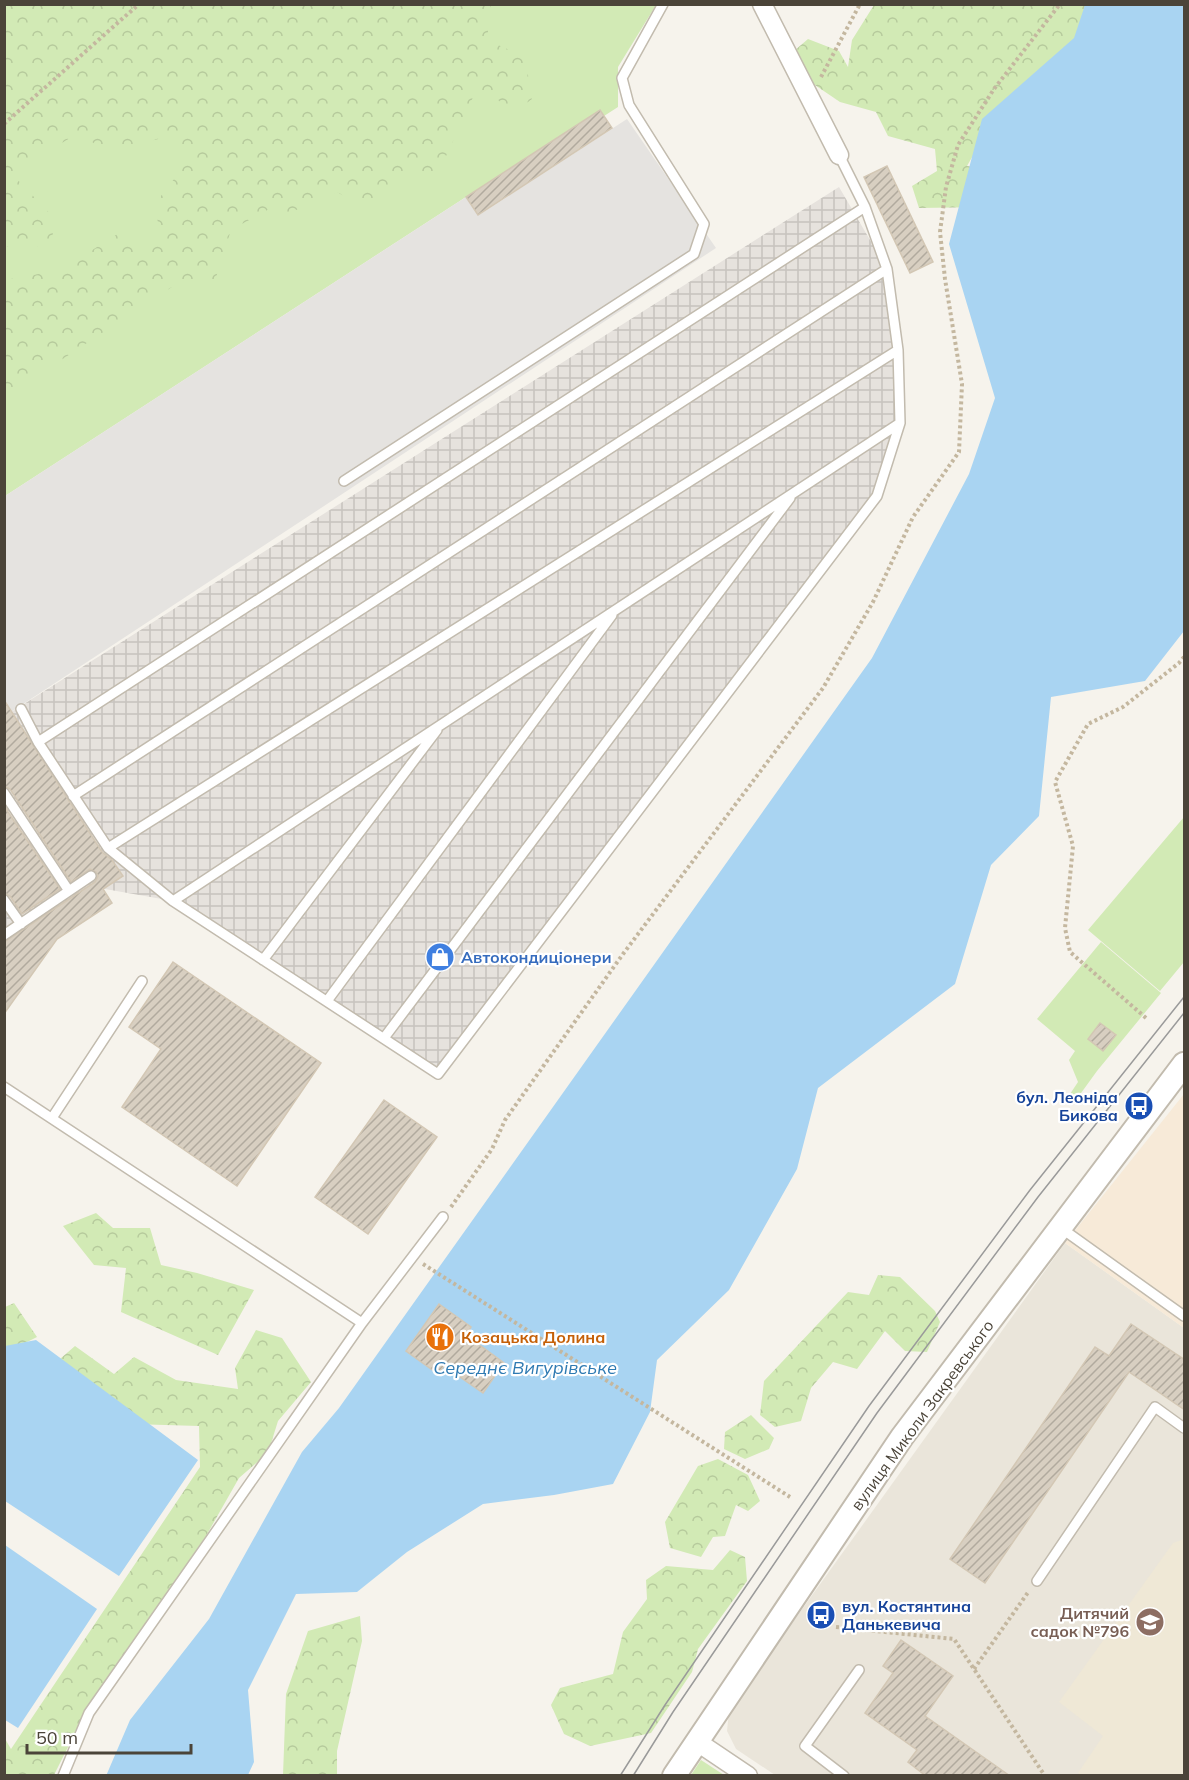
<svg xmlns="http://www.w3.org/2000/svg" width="1189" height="1780" font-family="Mulish,sans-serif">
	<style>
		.residential { fill: #eae5da }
		.commercial { fill: #f7ead8 }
		.industrial { fill: url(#industrial-grid) }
		.education { fill: #efe8d6 }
		.green { fill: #d2eab5 }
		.forest { fill: url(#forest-crowns) }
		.parking { fill: #e5e3e0 }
		.water { fill: #a9d4f2 }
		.building { fill: url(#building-hatch); stroke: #d3c7b4; stroke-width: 1.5 }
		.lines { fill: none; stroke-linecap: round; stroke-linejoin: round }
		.service-casing { stroke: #c2bbae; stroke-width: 12 }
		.minor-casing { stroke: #c2bbae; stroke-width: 21 }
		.tertiary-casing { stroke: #c2bbae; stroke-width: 26 }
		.path { stroke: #c4b79f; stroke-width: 4; stroke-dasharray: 3 3; stroke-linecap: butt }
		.service { stroke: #fff; stroke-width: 9 }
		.minor { stroke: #fff; stroke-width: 18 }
		.tertiary { stroke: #fff; stroke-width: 22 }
		.tram { stroke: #9a9a9a; stroke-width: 1.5 }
		.labels { text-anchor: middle; stroke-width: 4.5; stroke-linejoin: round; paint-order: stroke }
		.shop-label { font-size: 16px; font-weight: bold; fill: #366cbe; stroke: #fff; text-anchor: start }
		.transit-label { font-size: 16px; font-weight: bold; fill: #164399; stroke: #fff; text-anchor: end }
		.food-label { font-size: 16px; font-weight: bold; fill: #c56008; stroke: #fff; text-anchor: start }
		.street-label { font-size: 16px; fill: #4b4439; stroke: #fff }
		.education-label { font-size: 16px; font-weight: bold; fill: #785e54; stroke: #fff; text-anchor: end }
		.water-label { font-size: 18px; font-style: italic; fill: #2e7ab2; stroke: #fff }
	</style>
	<defs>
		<pattern id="industrial-grid" width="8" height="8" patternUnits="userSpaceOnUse" patternTransform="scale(1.5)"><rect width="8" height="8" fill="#e6e2dd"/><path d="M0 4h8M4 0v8" fill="none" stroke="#c7c3be"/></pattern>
		<pattern id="forest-crowns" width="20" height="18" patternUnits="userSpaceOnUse" patternTransform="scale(1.5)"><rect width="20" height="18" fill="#d2eab5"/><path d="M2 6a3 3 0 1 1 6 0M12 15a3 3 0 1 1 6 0" fill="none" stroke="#b6ca9c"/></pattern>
		<pattern id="building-hatch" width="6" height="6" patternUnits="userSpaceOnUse" patternTransform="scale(1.5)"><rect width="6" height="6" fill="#d8cfc1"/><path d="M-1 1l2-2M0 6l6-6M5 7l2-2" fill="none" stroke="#b1aa9e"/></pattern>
	</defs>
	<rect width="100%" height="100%" fill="#f6f3ec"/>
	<path class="residential" d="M1065,1243L1184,1328V1775H775L736,1749L727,1731L729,1711Z"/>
	<path class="commercial" d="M1184,1094V1328L1065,1243Z"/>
	<path class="industrial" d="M839,187L887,269L900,423L877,496L438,1074L173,901L105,889L100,883L112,903L5,974V716Z"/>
	<path class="education" d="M1184,1539V1775H1081L1078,1773L1103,1736L1059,1702L1173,1543Z"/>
	<path class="green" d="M5,5H656L618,67V107L604,116L600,110L5,496Z
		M1184,817V962L1160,991L1088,930Z
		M1101,942L1161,993L1097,1071L1076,1100L1070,1094L1078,1082L1069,1060L1075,1051L1037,1019Z
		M701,1760L724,1775H691Z"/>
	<path class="forest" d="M5,4L491,5L487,40L525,57L532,99L509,116L495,95H474L436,178L413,169L363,207L337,192L287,214L271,208L231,230L212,290L184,279L5,397V280L61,270L119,233L146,252L160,231L154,205L191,157L167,137L106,151L78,133L12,174L56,220L50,246L5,247Z
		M874,5H1117L983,138L967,166L996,169L987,207L919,208L912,186L937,171L935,149L888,136L876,112L840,102L806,79L794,51L808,39L839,51L848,67L852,40Z
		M96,1213L113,1228H150L161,1265L197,1273L254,1290L218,1355L121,1312L126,1268L94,1265L63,1226Z
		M878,1275L900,1277L935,1311L940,1322L927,1352L905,1351L885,1331L857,1369L833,1362L811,1388L801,1421L775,1427L760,1415L764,1381L848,1292L869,1295Z
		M14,1303L37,1337L5,1353V1307Z
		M256,1330L282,1338L311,1382L278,1421L268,1453L239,1478L206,1536L86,1711L54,1775H5L4,1737L11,1749L200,1467L199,1426L131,1424L53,1365L75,1346L114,1374L134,1357L176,1380L238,1389L235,1368Z
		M751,1415L774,1438L769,1449L745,1459L724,1449L725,1432Z
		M718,1459L748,1475L760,1501L748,1511L736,1505L725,1536L713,1537L701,1557L670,1548L665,1522L698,1466Z
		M730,1550L745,1557L747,1581L698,1649L692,1672L651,1733L590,1746L564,1734L551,1705L560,1688L613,1674L623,1632L647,1599L646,1580L666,1566L713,1570Z
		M360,1616L362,1641L337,1751V1775H283L286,1694L308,1631Z"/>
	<path class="parking" d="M627,119L716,248L5,716V496L466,197L479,215Z"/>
	<path class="water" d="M1085,5H1184V631L1145,681L1051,697L1039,816L991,865L955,984L818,1088L797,1169L729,1290L657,1360L650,1412L613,1484L554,1495L483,1504L407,1552L357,1592L296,1594L248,1690L254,1762L248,1775L106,1776L130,1720L209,1619L302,1452L339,1408L872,658L969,474L995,398L949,244L982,119L1074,38Z
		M36,1340L198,1460L119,1576L5,1501V1346Z
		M5,1545L97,1609L18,1728L5,1720Z"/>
	<path class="building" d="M600,110L612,128L478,215L466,197Z
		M887,166L933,262L910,273L864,177Z
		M4,700L102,852L112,860L123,876L103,889L112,903L57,939L4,1014V942L95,882L98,876L96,872L90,869L71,882L10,789L4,786Z
		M4,806L60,889L22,914L10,896L4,893Z
		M173,962L321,1063L237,1186L122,1107L161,1049L129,1027Z
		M1100,1023L1116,1035L1103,1051L1088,1039Z
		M384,1100L437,1137L368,1234L315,1197Z
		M439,1304L471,1327L466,1335L504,1363L483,1393L444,1366L438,1374L406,1351Z
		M1131,1324L1185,1360V1410L1129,1372L985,1583L950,1559L1095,1347L1109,1356Z
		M901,1640L953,1676L925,1716L1010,1776H926L908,1762L917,1750L865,1713L893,1673L883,1666Z"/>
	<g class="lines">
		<g class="service-casing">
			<path id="service" d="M344,481L694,254L704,224L629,105L622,78L663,4
				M21,709L38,742L108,848L173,901L438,1074L877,496L900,423L898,350L887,269L865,207L839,155
				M38,742L865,207
				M4,793L69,891
				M73,796L887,269
				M108,848L898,350
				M4,900L21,924
				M173,901L900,423
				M4,935L91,876
				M263,960L437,730
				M327,1001L612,615
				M384,1038L790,498
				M4,1087L362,1323
				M52,1118L142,981
				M1061,1228L1184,1316
				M1037,1581L1155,1407L1184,1428
				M63,1776L89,1713L362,1323L443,1217
				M844,1776L805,1746L859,1670"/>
		</g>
		<g class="minor-casing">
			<path id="minor" d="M762,4L839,155
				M696,1741L748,1776"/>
		</g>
		<g class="tertiary-casing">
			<path id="tertiary" d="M674,1776L902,1437L1184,1064"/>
		</g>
		<path class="path" d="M821,77L860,4
			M4,124L139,4
			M1146,1018L1070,952L1065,928L1073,846L1055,782L1088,724L1123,707L1179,663L1184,657
			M451,1207L492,1149L505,1120L623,954L823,688L873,602L913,517L959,452L962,384L945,279L940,232L946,187L958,145L994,89L1060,4
			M423,1264L790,1497
			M836,1627L954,1639L1045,1776
			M974,1669L1029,1591"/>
		<use href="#service" class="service"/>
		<use href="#minor" class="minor"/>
		<use href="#tertiary" class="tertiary"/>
		<path class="tram" d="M620,1776L665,1705L869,1406L1030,1190L1184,997
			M633,1776L673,1712L877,1413L1038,1197L1184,1013"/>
	</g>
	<defs>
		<g id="shop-disc" transform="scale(1.5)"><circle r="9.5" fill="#3f7fe0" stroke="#fff"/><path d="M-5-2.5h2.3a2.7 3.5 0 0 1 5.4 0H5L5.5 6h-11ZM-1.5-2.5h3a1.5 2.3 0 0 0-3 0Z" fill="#fff"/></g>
		<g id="bus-disc" transform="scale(1.5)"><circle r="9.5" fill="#1a4fb4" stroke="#fff"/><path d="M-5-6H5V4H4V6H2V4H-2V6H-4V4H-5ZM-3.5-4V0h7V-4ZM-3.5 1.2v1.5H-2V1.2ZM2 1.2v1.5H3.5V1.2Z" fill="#fff"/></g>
		<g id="restaurant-disc" transform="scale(1.5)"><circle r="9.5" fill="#e8710a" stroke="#fff"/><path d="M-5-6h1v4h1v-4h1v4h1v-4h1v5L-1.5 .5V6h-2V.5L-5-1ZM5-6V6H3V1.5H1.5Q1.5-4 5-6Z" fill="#fff"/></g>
		<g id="school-disc" transform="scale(1.5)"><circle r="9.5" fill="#8d6e63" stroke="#fff"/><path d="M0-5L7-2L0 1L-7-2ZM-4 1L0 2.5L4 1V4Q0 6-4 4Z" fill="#fff"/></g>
	</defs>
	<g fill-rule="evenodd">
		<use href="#shop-disc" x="440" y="957"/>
		<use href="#bus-disc" x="1139" y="1106"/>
		<use href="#restaurant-disc" x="440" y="1337"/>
		<use href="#bus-disc" x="821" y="1615"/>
		<use href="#school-disc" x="1150" y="1622"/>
	</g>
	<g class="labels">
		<g class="shop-label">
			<text x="461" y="963">Автокондиціонери</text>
		</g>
		<g class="transit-label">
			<text x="1118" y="1103">бул. Леоніда<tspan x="1118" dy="18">Бикова</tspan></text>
			<text x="842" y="1612" text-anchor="start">вул. Костянтина<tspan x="842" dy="18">Данькевича</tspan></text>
		</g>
		<g class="food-label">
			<text x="461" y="1343">Козацька Долина</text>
		</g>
		<g class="street-label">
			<text transform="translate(922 1415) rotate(-54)" y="6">вулиця Миколи Закревського</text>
		</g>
		<g class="education-label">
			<text x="1129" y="1619">Дитячий<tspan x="1129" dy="18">садок №796</tspan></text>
		</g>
		<g class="water-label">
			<text x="525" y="1374">Середнє Вигурівське</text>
		</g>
	</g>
	<rect width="1189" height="1780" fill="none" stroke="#4b4439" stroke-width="12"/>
	<path d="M27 1744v9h164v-9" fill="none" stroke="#4b4439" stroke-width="3"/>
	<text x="36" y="1744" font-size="18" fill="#4b4439" stroke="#ffffff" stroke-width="4.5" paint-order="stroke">50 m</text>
</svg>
